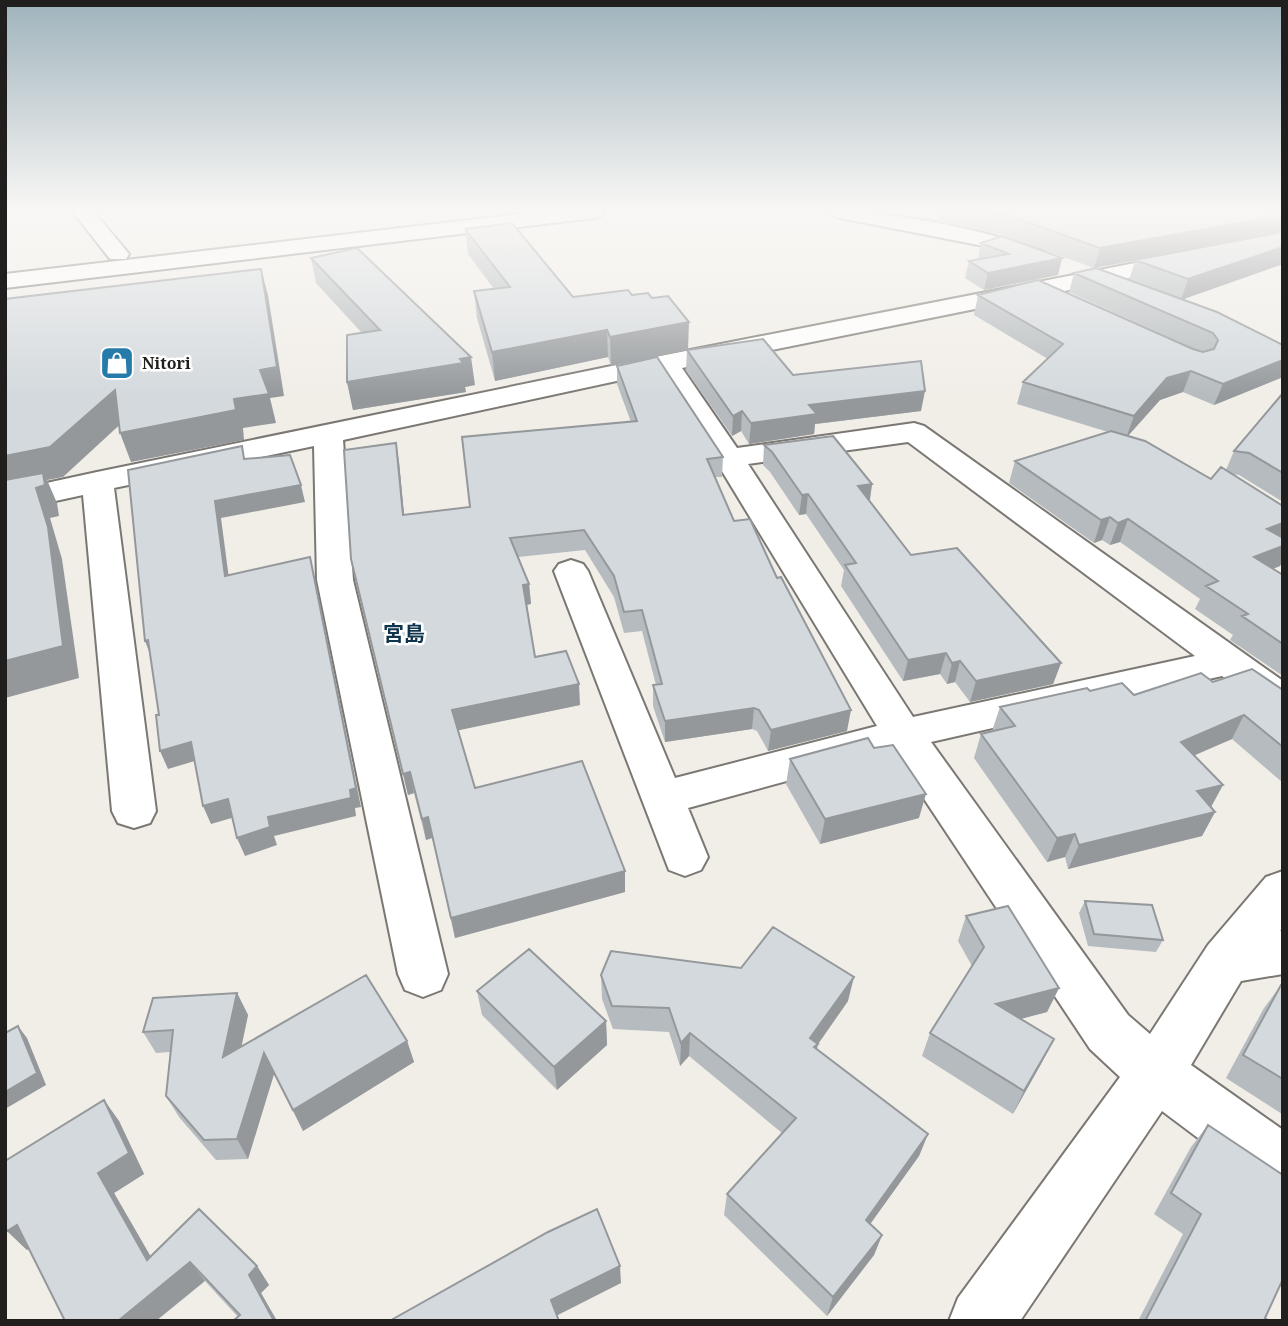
<svg xmlns="http://www.w3.org/2000/svg" width="1288" height="1326" font-family="'Noto Serif','Noto Sans JP',serif">
	<style>
		.lines { fill: none; stroke-linecap: round; stroke-linejoin: round }
		.minor-casing { stroke: #7b7873; stroke-width: 4 }
		.highway-casing { stroke: #7b7873; stroke-width: 4 }
		.minor { fill: #fff; fill-rule: evenodd }
		.highway { fill: #fff; fill-rule: evenodd }
		.wall { fill: #b5bbbe }
		.shaded-wall { fill: #94989b }
		.building { fill: #d3d9dd; stroke: #94989b; stroke-width: 2 }
		.labels { text-anchor: middle; stroke-width: 5; stroke-linejoin: round; paint-order: stroke }
		.far-poi-label { font-size: 16px; font-weight: bold; fill: #211f1d; stroke: #fff; text-anchor: start }
		.quarter-label { font-size: 21px; font-weight: bold; fill: #0e354d; stroke: #fff }
	</style>
	<rect width="100%" height="100%" fill="#f1eee8"/>
	<g class="lines">
		<g class="minor-casing">
			<path id="minor" d="M73,212H94L129,254L126,259H110Z
				M830,212C901,212 976,228 1044,251L1047,256L1044,261L1036,263L994,248L840,218L833,216Z
				M1283,234V247L682,368L737,448L914,423L924,426L1283,681V715L1269,711L1222,676L931,742L1128,1015L1150,1034L1208,945L1266,877L1283,871V927L1280,931L1283,930V974L1241,981L1191,1065L1283,1130V1194L1262,1186L1162,1111L1020,1321H949L958,1298L1120,1077L1090,1049L893,752L688,808L708,857L701,870L685,876L669,870L554,571L559,564L571,560L583,564L588,571L675,778L877,726L714,458L658,372L343,440L353,580L448,974L441,990L423,997L405,990L398,974L317,580L314,446L114,488L156,811L150,823L134,828L118,823L112,811L83,495L5,512V492L97,472L665,355ZM908,442L1195,656L913,717L748,464Z"/>
		</g>
		<g class="highway-casing">
			<path id="highway" d="M539,212H604L601,216L594,218L5,288V274Z"/>
		</g>
		<use href="#minor" class="minor"/>
		<use href="#highway" class="highway"/>
	</g>
	<path class="wall" d="M939,212H1283V264L1182,299L1283,345V377L1214,405L1183,392L1160,400L1128,436L1211,479L1226,470L1234,451L1283,393V502L1239,475L1231,474L1283,506V560L1280,566L1273,569L1283,575V676L1230,640L1233,635L1195,609L1200,599L1120,542L1110,545L1102,540L1094,543L1009,483L1015,461L1108,432L1017,404L1023,382L1048,359L974,315L978,295L1199,351L1069,292L1074,273L1129,280L1135,261L1094,268L1000,234L937,222Z
		M465,229L573,297L632,295L652,298L611,366L608,357L495,381L477,318L474,291L494,289L468,254Z
		M981,243L1062,258L1058,275L984,290L965,278L969,261L978,259Z
		M311,258L475,385L465,387L466,392L353,410L347,382L362,333L316,283Z
		M687,350L793,375L921,411L815,424L814,434L749,444L741,431L732,436L686,370Z
		M617,366L723,457L722,477H715L734,521L847,731L768,751L757,731L752,729L665,742L653,706V685H656L642,631L624,633L614,597L585,550L518,557L529,584L531,604L527,605L535,657L580,705L458,730L475,788L625,871V892L455,938L432,838L426,840L414,793L408,795L351,559L396,443L399,462L404,515L470,507L631,422L617,384Z
		M764,445L872,484L870,501L911,555L1061,663L1053,684L970,702L955,682L947,684L940,674L903,681L841,586L844,570L806,514L799,515L770,472L763,465Z
		M1213,682L1283,690V783L1232,739L1194,755L1211,807L1215,812L1202,836L1068,869L1065,857L1047,862L974,758L981,734L992,731L1000,707L1090,691L1134,695Z
		M874,748L919,818L820,844L786,784L790,759Z
		M1085,901L1163,940L1156,952L1088,946L1079,913Z
		M966,916L1059,988L1047,1012L1020,1019L1042,1062L1013,1114L922,1056L930,1033L972,966L958,941Z
		M601,975L848,1001L818,1044L816,1049L928,1134L919,1156L870,1224L882,1235L874,1255L827,1316L724,1215L727,1194L782,1133L689,1056L680,1066L669,1032L613,1029L602,999Z
		M1281,985H1283V1112L1282,1114L1226,1078L1264,1008Z
		M477,991L606,1021L607,1045L557,1090L482,1015Z
		M237,993L248,1015L241,1047L407,1041L414,1062L303,1131L274,1074L248,1159L216,1160L179,1117L166,1096L170,1052L156,1053L143,1032Z
		M104,1100L119,1121L144,1174L114,1193L151,1257L257,1266L269,1285L261,1293L277,1321H233L238,1317L205,1281L29,1249L27,1250L7,1231Z
		M1208,1125L1265,1318L1269,1321H1138L1183,1234L1154,1214L1191,1147Z"/>
	<path class="shaded-wall" d="M1283,215V232L1094,268L1100,248Z
		M1283,247V264L1181,300L1188,279Z
		M1062,258L1058,275L984,290L988,273Z
		M261,269L268,295L284,396L270,398L276,423L243,428L244,440L131,462L120,433L234,399L260,370Z
		M689,322L688,350L611,366L610,337Z
		M607,330L608,357L495,381L492,352Z
		M471,357L475,385L465,387L466,392L353,410L347,382Z
		M1283,360V377L1214,405L1223,384Z
		M1191,371L1183,392L1160,400L1126,438L1134,416L1167,378Z
		M115,390L126,419L63,477L47,480L57,503L59,516L50,518L62,559L79,678L5,698V456Z
		M925,391L921,411L815,424L814,434L749,444L751,423L809,405Z
		M742,411L741,431L732,436L733,416Z
		M396,443L399,462L406,535L403,515Z
		M872,484L869,504L858,486Z
		M301,485L305,502L221,518L231,594L225,576L215,501Z
		M808,494L806,514L799,515L802,495Z
		M1110,517L1102,540L1094,543L1101,520Z
		M1128,519L1120,542L1110,545L1118,523Z
		M1283,523V542L1267,529Z
		M1283,546V560L1280,566L1243,580L1254,557Z
		M310,557L314,575L361,807L355,808L356,816L274,836L277,845L245,856L237,838L268,817Z
		M529,584L531,604L525,605L523,585Z
		M148,640L152,659L145,641Z
		M946,653L940,674L903,681L908,660Z
		M960,661L955,682L947,684L952,663Z
		M1061,663L1053,684L970,702L976,681Z
		M579,684L580,705L455,731L452,710Z
		M754,708L752,729L665,742V721Z
		M851,710L847,731L768,751L771,730Z
		M1244,715L1232,739L1170,766L1181,742Z
		M191,742L198,760L168,769L160,751Z
		M410,772L414,793L408,795L403,774Z
		M1223,785L1210,809L1197,791Z
		M926,794L919,818L820,844L825,819Z
		M228,799L235,817L211,824L203,806Z
		M1215,812L1202,836L1068,869L1079,845Z
		M428,817L432,838L426,840L422,819Z
		M1075,834L1065,857L1047,862L1057,838Z
		M625,871V892L455,938L451,918Z
		M854,977L848,1001L818,1044L813,1067L810,1038Z
		M1059,988L1047,1012L986,1028L996,1004Z
		M237,993L248,1015L235,1078L223,1057Z
		M606,1021L607,1045L557,1090L554,1067Z
		M18,1026L27,1038L46,1085L5,1109V1092Z
		M690,1033L689,1056L680,1066L681,1043Z
		M1054,1039L1042,1062L1013,1114L1024,1091Z
		M407,1041L414,1062L303,1131L293,1110Z
		M264,1053L274,1074L248,1159L237,1139Z
		M104,1100L119,1121L144,1174L114,1193L163,1278L147,1260L98,1173Z
		M928,1134L919,1156L858,1241L866,1220Z
		M17,1225L37,1244L27,1250L7,1231Z
		M882,1235L874,1255L827,1316L833,1297Z
		M190,1262L205,1281L156,1321H118Z
		M257,1266L269,1285L261,1293L277,1321H274L249,1275Z
		M620,1266L621,1283L554,1317L551,1300Z"/>
	<path class="building" d="M992,212H1283V215L1100,248L1004,214Z
		M512,223L573,297L628,290L632,295L648,293L652,298L668,296L689,322L610,337L607,330L492,352L474,291L510,287L465,229Z
		M1283,232V247L1188,279L1135,260Z
		M1002,236L1062,258L988,273L969,261L1009,254L981,243Z
		M357,248L471,357L460,359L463,363L347,382V335L380,330L311,258Z
		M1096,268L1217,312L1283,345V360L1223,384L1191,371L1167,378L1134,416L1023,382L1063,344L978,295L1038,280L1193,349L1203,352L1214,349L1218,340L1213,333L1074,273Z
		M261,269L277,367L260,370L269,394L234,399L236,410L120,433L115,390L50,447L5,456V299Z
		M763,339L793,375L921,361L925,391L809,405L817,414L751,423L742,411L733,416L687,350Z
		M657,357L723,457L707,459L734,521L750,519L777,578L781,577L851,710L771,730L759,710L754,708L665,721L653,685L662,684L642,610L624,612L614,576L584,530L510,538L529,584L523,585L535,657L566,651L579,684L452,710L475,788L582,761L625,871L451,918L428,817L422,819L410,772L403,774L351,559L344,450L396,443L403,515L470,507L462,437L637,421L617,366Z
		M1283,393V473L1249,453L1234,451Z
		M1111,431L1145,441L1211,479L1221,467L1283,506V523L1267,529L1283,538V546L1254,557L1283,575V644L1242,616L1248,614L1206,586L1218,581L1128,519L1118,523L1110,517L1101,520L1015,461Z
		M833,436L872,484L858,486L911,555L957,548L1061,663L976,681L960,661L952,663L946,653L908,660L845,565L856,563L808,494L802,495L772,452L764,445Z
		M242,446L244,459L290,455L301,485L215,501L225,576L310,557L356,788L350,790L351,798L268,817L270,827L237,838L228,799L203,806L191,742L160,751L156,715H159L148,640L145,641L128,470Z
		M43,473L45,485L36,488L48,527L63,646L5,661V480Z
		M1252,669L1283,690V747L1244,715L1181,742L1223,785L1197,791L1215,812L1079,845L1075,834L1057,838L981,734L1015,726L1000,707L1087,688L1090,691L1122,683L1134,695L1201,673L1213,682Z
		M868,738L874,748L893,745L926,794L825,819L790,759Z
		M1085,901L1152,905L1163,940L1094,934Z
		M1008,906L1059,988L996,1004L1054,1039L1024,1091L930,1033L984,947L966,916Z
		M773,927L854,977L810,1038L818,1044L814,1047L928,1134L866,1220L882,1235L833,1297L727,1194L796,1118L690,1033L681,1043L669,1008L612,1006L601,975L611,951L741,968Z
		M529,949L606,1021L554,1067L477,991Z
		M366,975L407,1041L293,1110L264,1053L237,1139L204,1140L166,1096L173,1030L143,1032L153,998L237,993L223,1057Z
		M1281,985H1283V1079L1243,1055Z
		M18,1026L37,1073L5,1092V1033Z
		M104,1100L129,1153L98,1173L147,1260L199,1209L257,1266L249,1275L274,1321H233L240,1315L190,1262L118,1321H65L17,1225L7,1231L5,1226V1161Z
		M1208,1125L1283,1175V1279L1265,1318L1269,1321H1145L1201,1214L1171,1193Z
		M597,1209L620,1266L551,1300L559,1321H393V1319L548,1232Z"/>
	<linearGradient id="sky" x2="0" y2="1"><stop stop-color="#9fb3bc"/><stop offset="0.53" stop-color="#f9f7f5"/><stop offset="1" stop-color="#f9f7f5" stop-opacity="0"/></linearGradient>
	<rect width="1288" height="398" fill="url(#sky)"/>
	<defs>
		<g id="shop-square" transform="scale(1.75)"><rect x="-9" y="-9" width="18" height="18" rx="4" fill="#277bab" stroke="#fff"/><path d="M-5-2.5h2.3a2.7 3.5 0 0 1 5.4 0H5L5.5 6h-11ZM-1.5-2.5h3a1.5 2.3 0 0 0-3 0Z" fill="#fff"/></g>
	</defs>
	<g fill-rule="evenodd">
		<use href="#shop-square" x="117" y="363"/>
	</g>
	<g class="labels">
		<g class="far-poi-label">
			<text x="142" y="369">Nitori</text>
		</g>
		<g class="quarter-label">
			<text x="404" y="641">宮島</text>
		</g>
	</g>
	<rect width="1288" height="1326" fill="none" stroke="#211f1d" stroke-width="14"/>
</svg>
